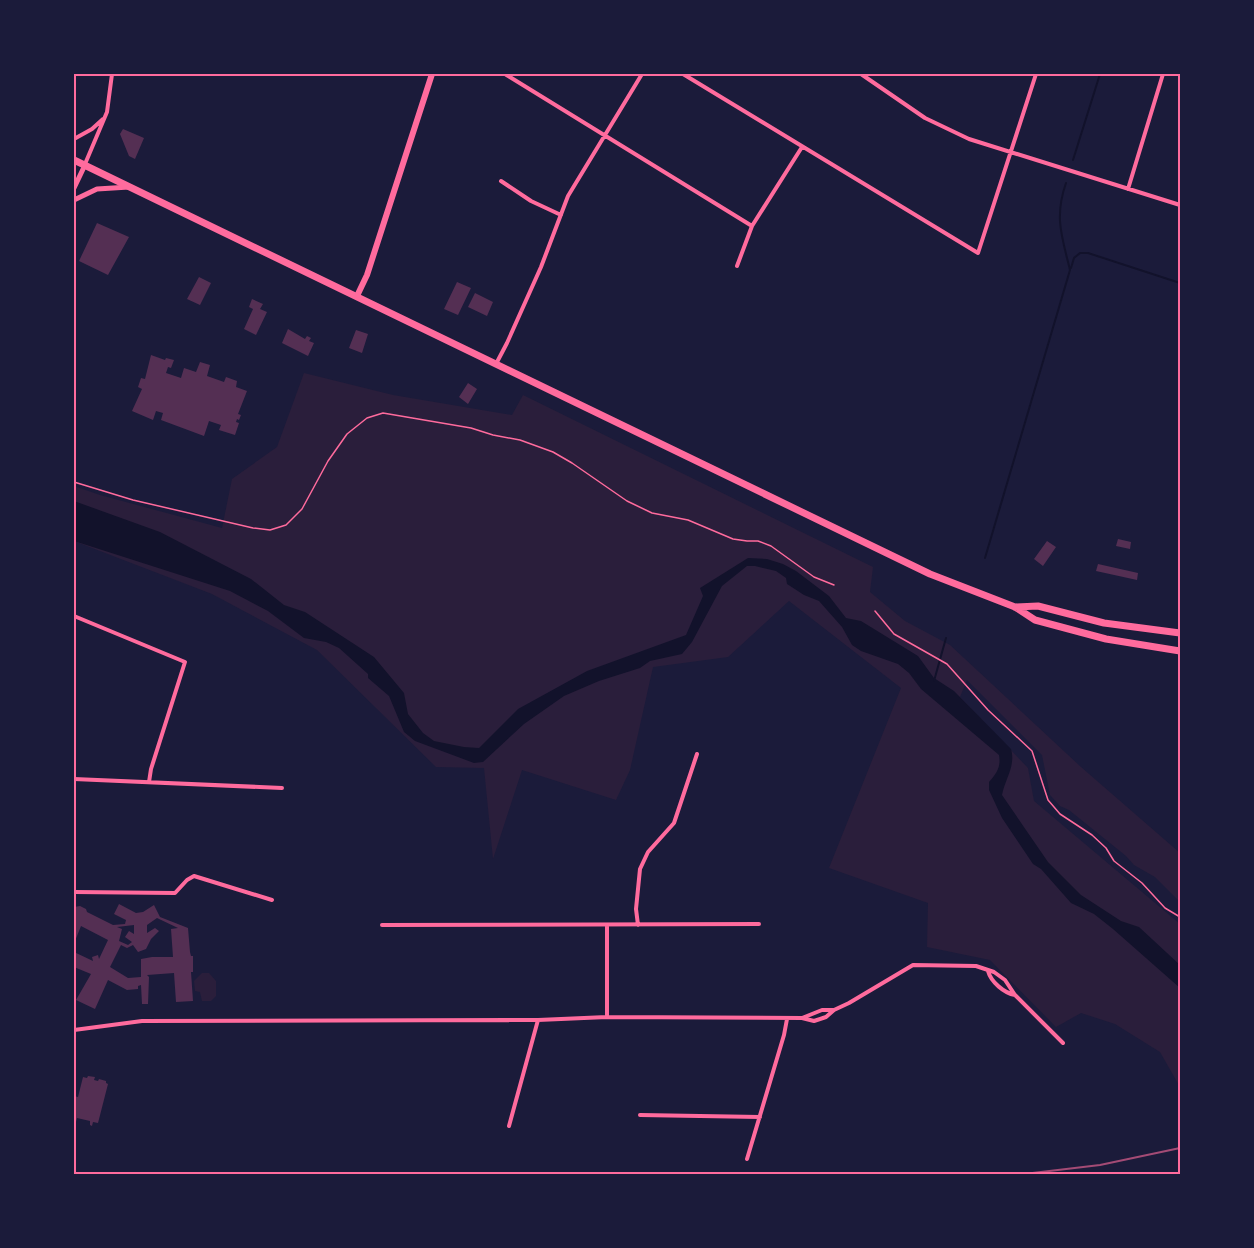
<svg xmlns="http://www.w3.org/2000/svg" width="1254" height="1248" font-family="'Roboto Condensed',sans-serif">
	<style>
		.green { fill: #2a1e3b }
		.water { fill: #12122b }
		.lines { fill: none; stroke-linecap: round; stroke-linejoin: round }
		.stream { stroke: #12122b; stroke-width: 2 }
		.building { fill: #542f53; fill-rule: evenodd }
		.path { stroke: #ff6b9d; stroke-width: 1.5 }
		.minor { stroke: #ff6b9d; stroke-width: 4 }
		.tertiary { stroke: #ff6b9d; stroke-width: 5 }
		.secondary { stroke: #ff6b9d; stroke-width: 6 }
		.trunk { stroke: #ff6b9d; stroke-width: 7 }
		.rail { stroke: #a44b75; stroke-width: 2 }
		.neatline { fill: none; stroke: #ff6b9d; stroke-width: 2 }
	</style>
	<rect width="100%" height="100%" fill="#1b1b3a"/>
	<path class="green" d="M304,373L393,395L512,415L523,395L873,567L870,592L905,621L950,645L1081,767L1180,853V902L1155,877L1134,865L1126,856L1069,810L1060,806L1050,795L1042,755L967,680L960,697L1028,768L1034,801L1180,924V1087L1160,1052L1115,1024L1081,1013L1056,1027L990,960L927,947L928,903L829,868L901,688L789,601L728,657L653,667L630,770L616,800L522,770L493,859L484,768L436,767L317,650L212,594L74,541V486L100,495L222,528L232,479L277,447Z
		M202,973H209L216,981V996L211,1001H202L200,992L195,991L194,981Z"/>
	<path class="water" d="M74,501L160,532L251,579L284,605L305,612L374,657L404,693L408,714L423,733L434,741L464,747L479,748L518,709L587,671L686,635L703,596L700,588L748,558L767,559L783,564L796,571L829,596L846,618L861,621L918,656L934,678L954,691L1011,749C1016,766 1005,779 1002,795L1048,862L1081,895L1121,921L1139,927L1180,965V988L1113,929L1094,914L1071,903L1041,869L1033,864L1002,818L989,790V782C997,773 1001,767 999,755L921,689L909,673L898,664L861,651L852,645L842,627L819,601L804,595L787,584L786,578L776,571L755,566H747L722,586L692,642L682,654L650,661L640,668L599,681L564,696L524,724L483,762L474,763L415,741L404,732L389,696L368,678V674L339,648L326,642L304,638L268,611L230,591L74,541Z"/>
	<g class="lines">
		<path class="stream" d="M1073,160L1100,74
			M1071,268L1074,258L1080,253H1088L1180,283
			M985,558L1070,270C1062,237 1054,217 1066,183
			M934,681L946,638"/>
	</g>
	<path class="building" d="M123,129L144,138L135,159L129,156L120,134Z
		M97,223L129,237L108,275L79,261Z
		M199,277L211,283L200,305L187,299Z
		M457,282L471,288L458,315L444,309Z
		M475,293L493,302L487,316L468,307Z
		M252,299L263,304L260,309L267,312L256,335L244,329L253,309L249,307Z
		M288,329L305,339L307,336L311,338L309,341L314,343L308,356L282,343Z
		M356,330L368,334L362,353L349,348Z
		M151,355L165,360L166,358L174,360L171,368L168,367L166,373L181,378L184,368L196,372L200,362L210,365L207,376L224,382L226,377L237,381L236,387L247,391L238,414L241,415L239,420L237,419L236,422L239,423L235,435L219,430L221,425L209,421L204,436L161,420L163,413L156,411L153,420L132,411L142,389L138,387L141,378L145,379Z
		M468,383L477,389L468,404L459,397Z
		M1118,539L1131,542L1130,549L1116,546Z
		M1047,541L1056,547L1043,566L1034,559Z
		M1098,564L1138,573L1137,580L1096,571Z
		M119,904L136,913L143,912L154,905L160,917L188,928L190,952L191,956H193V972H191L193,1001L176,1002L174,973L147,975L149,977L148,1004H142L141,985L138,986V989L127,990L108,980L95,1009L76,1000L91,974L74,967V952L93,961L92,957L98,955L99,959L108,940L81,926L75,941L74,940V907L80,906L86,909L87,912L113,925L125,924L126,920L114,914ZM157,918L178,928L171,929L173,957H152L141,959V977L128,978L110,967L121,945L127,948L133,945L138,952L146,949L151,939L159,931L155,928L147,933V925ZM134,925V934L129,931L125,937L132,942L128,945L119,941L122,929L117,927Z
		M88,1076L95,1077L94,1080L98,1081L99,1079L106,1081V1083L108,1084L98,1123L93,1122L92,1126L90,1125V1121L77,1118L76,1122H74V1096L78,1097L83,1077L87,1078Z"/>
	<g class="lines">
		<path class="path" d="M74,482L133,500L253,528L270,530L286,525L302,509L328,461L347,434L367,418L383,413L471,428L493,435L520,440L553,452L572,463L627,501L652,513L688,520L733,539L747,541H758L771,546L814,577L834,585
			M875,611L894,634L947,664L988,710L1032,751L1048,800L1060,814L1092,835L1106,848L1114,861L1142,883L1165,908L1180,917"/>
		<path class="minor" d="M505,74L752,226
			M683,74L978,253L1036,74
			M861,74L925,118L969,139L1180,205
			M74,139L92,129L103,119
			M85,164L107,112L112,74
			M501,181L531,201L561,215
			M1128,189L1163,74
			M737,266L752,226L802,147
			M496,364L507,343L541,267L568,196L642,74
			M74,616L185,662L151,769L149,782
			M74,779L282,788
			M74,892L175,893L187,880L194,876L272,900
			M382,925L759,924
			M607,925V1017
			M638,925L636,909L640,869L648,852L674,823L697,754
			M988,971C991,982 1004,993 1015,995
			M802,1018L822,1010H834
			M74,1030L142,1021L538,1020L607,1017L802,1018L814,1021L826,1017L834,1010L849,1003L913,965L976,966L994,972L1005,980L1015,995L1063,1043
			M640,1115L760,1117
			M509,1126L538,1020
			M747,1159L784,1035L787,1019"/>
		<path class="tertiary" d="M74,188L85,165
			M74,200L97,189L129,187"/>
		<path class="secondary" d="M357,296L367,275L432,74"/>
		<path class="trunk" d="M74,160L930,574L1015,607L1035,620L1106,639L1180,651
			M1015,607L1038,606L1104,623L1180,633"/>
		<path class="rail" d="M1024,1174L1100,1165L1180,1148"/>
	</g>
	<rect width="1254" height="1248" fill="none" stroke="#1b1b3a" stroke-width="150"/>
	<rect x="75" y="75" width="1104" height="1098" class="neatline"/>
</svg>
